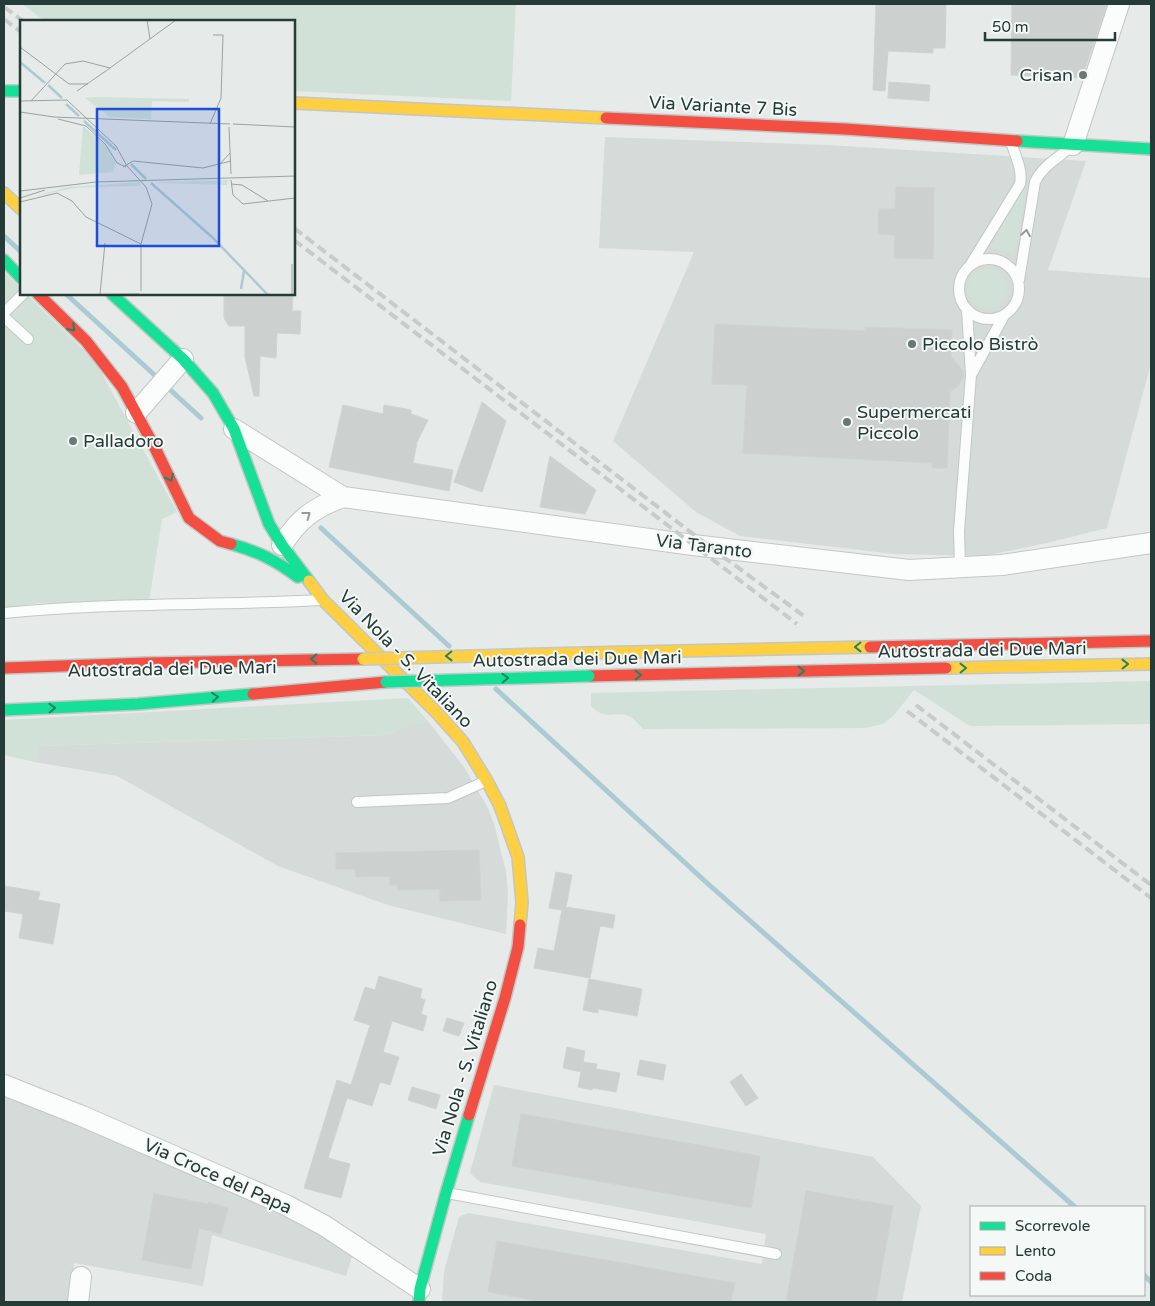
<svg xmlns="http://www.w3.org/2000/svg" width="1155" height="1306" font-family="'Varela Round',sans-serif">
	<style>
		.built { fill: #d4dbd8 }
		.green { fill: #d1e1d7 }
		.lines { fill: none; stroke-linecap: round; stroke-linejoin: round }
		.stream { stroke: #abcad3; stroke-width: 5 }
		.building { fill: #ccd1cf; stroke: #cfd3d1 }
		.lane-casing { stroke: #c3c7c5; stroke-width: 12 }
		.street-casing { stroke: #c3c7c5; stroke-width: 22 }
		.fast-casing { stroke: #c1c7c5; stroke-width: 14 }
		.slow-casing { stroke: #c1c7c5; stroke-width: 14 }
		.jam-casing { stroke: #c1c7c5; stroke-width: 14 }
		.lane { stroke: #fbfcfc; stroke-width: 10 }
		.street { stroke: #fbfcfc; stroke-width: 20 }
		.fast { stroke: #16e098; stroke-width: 11 }
		.slow { stroke: #ffcf43; stroke-width: 11 }
		.jam { stroke: #f24e42; stroke-width: 11 }
		.rail { stroke: #c7cbca; stroke-width: 4; stroke-dasharray: 10 5; stroke-linecap: butt }
		.fast-bridge-casing { stroke: #c2c9c7; stroke-width: 14; stroke-linecap: butt }
		.slow-bridge-casing { stroke: #c2c9c7; stroke-width: 14; stroke-linecap: butt }
		.fast-bridge { stroke: #16e098; stroke-width: 11 }
		.slow-bridge { stroke: #ffcf43; stroke-width: 11 }
		.oneway { stroke: #909c9a }
		.oneway2 { stroke: #1e8563 }
		.poi-dot { fill: #697875; stroke: #f4f8f7; stroke-width: 2 }
		.labels { text-anchor: middle; stroke-width: 4; stroke-linejoin: round; paint-order: stroke }
		.poi-label { font-size: 18px; fill: #253b37; stroke: #f4f8f7; text-anchor: start }
		.street-label { font-size: 18px; fill: #253b37; stroke: #f4f8f7 }
		.inset-river { fill: none; stroke: #abcad3; stroke-width: 2.5 }
		.inset-road { fill: none; stroke: #99a4a1; stroke-width: 1 }
		.view { fill: #1d4ed8; fill-opacity: 0.15; stroke: #1d4ed8; stroke-width: 2.5 }
		.inset-edge { fill: none; stroke: #253b37; stroke-width: 2.5 }
	</style>
	<rect width="100%" height="100%" fill="#e6eae8"/>
	<path class="built" d="M605,137L827,145L1086,161L1048,270L1151,278V363L1107,528L1047,543L984,556L894,554L740,536L696,512L613,441L694,252L599,248Z
		M427,720L464,767L488,808L494,824L506,872L508,893L506,934L388,905L278,866L117,776L35,762L38,746L388,735L410,724H422Z
		M494,1085L873,1157L921,1206L902,1302H442L444,1272L459,1217L468,1213L762,1264L766,1234L480,1182L470,1173Z
		M4,1094L309,1225L353,1253L346,1276L212,1235L203,1286L74,1263L70,1302H4Z"/>
	<path class="green" d="M22,4H516L511,101L294,91V21H45Z
		M1026,185L1014,257L1009,252L989,248Z
		M968 288a20 20 0 1 1 40 0a20 20 0 1 1-40 0Z
		M4,272L95,361L177,512L162,519L149,602L38,603L4,608Z
		M1151,681V724L970,726L914,690L894,715L883,724L865,728L643,729C639,725 635,720 631,717C617,709 607,723 591,706V693Z
		M408,698L427,720L422,724H410L388,735L38,746L35,762L4,755V720Z"/>
	<g class="lines">
		<path class="stream" d="M4,236L21,252
			M66,294L160,380
			M166,386L201,418
			M321,528L449,646
			M496,689L707,883L1075,1207
			M1144,1275L1151,1282"/>
	</g>
	<path class="building" d="M876,4H946L945,48H933V53L888,51L885,91L873,90Z
		M1012,4H1107L1082,78L1011,75Z
		M889,82L930,85L929,101L888,98Z
		M896,187L934,188L933,259L894,258L895,235L878,234L879,209H895Z
		M224,294H293L292,311H301L300,334L277,333L276,358L260,356L259,396H254L245,357V326H229L224,318Z
		M715,324L865,331V327L952,330L951,357L963,370L964,376L959,385L950,392L947,468H932V463L743,453L747,385L712,384Z
		M482,402L506,421L482,492L454,482Z
		M343,405L383,414L384,405L411,410V414L428,420L417,442L413,463L453,470L449,491L329,467Z
		M550,456L596,490L585,514L540,507Z
		M479,850L481,900L440,901V889L398,890L397,885H390V876L356,877L355,869H336V853Z
		M556,872L572,875L566,907L615,915L613,928L600,926L590,978L534,968L538,948L554,951L562,910L549,908Z
		M4,886L40,892L38,900L60,904L53,944L19,938L23,914L4,911Z
		M379,976L422,989L420,998L425,1000L421,1014L427,1016L423,1031L392,1021L383,1052L399,1057L390,1085L380,1082L372,1106L347,1098L328,1158L350,1164L341,1198L304,1188L337,1080L351,1085L370,1025L354,1020L365,987L375,990Z
		M589,979L642,989L637,1016L598,1009V1013L583,1010Z
		M447,1018L464,1023L459,1036L443,1031Z
		M567,1047L585,1051L581,1072L563,1068Z
		M640,1060L666,1065L663,1080L637,1075Z
		M583,1062L597,1064L596,1069L620,1073L616,1092L593,1088L592,1090L578,1087Z
		M741,1074L758,1098L746,1106L730,1082Z
		M412,1087L440,1095L436,1109L408,1100Z
		M521,1114L760,1156L751,1208L512,1166Z
		M806,1191L893,1206L876,1302H786Z
		M154,1194L208,1204V1202L228,1208L221,1234L199,1228L191,1269L142,1260Z
		M497,1241L735,1283L731,1302H543L488,1292Z"/>
	<g class="lines">
		<g class="lane-casing">
			<path id="lane" d="M959 289a30 30 0 1 1 60 0a30 30 0 1 1-60 0Z
				M971,264L1020,184C1023,170 1015,155 1011,142
				M1019,280L1035,182C1041,168 1055,160 1067,150
				M967,310L971,375L1005,314
				M4,313L23,294
				M4,317L28,339
				M960,567L959,531L971,375
				M4,613C109,602 215,606 320,600
				M357,802L448,798L486,781
				M447,1193L776,1254"/>
		</g>
		<g class="street-casing">
			<path id="street" d="M1073,145L1119,4
				M136,413L183,359
				M234,429L343,497
				M282,545C299,519 313,508 343,497L693,545L909,570L1002,565L1151,543
				M4,1085L82,1116L286,1205L325,1226L420,1289
				M78,1302L81,1277"/>
		</g>
		<g class="fast-casing">
			<path id="fast" d="M4,91H21
				M1017,141L1151,149
				M4,260L21,278
				M112,294L183,359L213,393L234,429L269,524L282,545L309,581
				M231,544C259,552 275,560 298,577
				M4,710L138,704L253,694
				M419,1302L420,1289L446,1193L469,1115"/>
		</g>
		<g class="slow-casing">
			<path id="slow" d="M294,103L606,118
				M4,193L21,209
				M309,581L323,600L438,714L463,742L487,781L500,806L518,857L522,902L520,925
				M585,653L870,647
				M946,668L1151,664"/>
		</g>
		<g class="jam-casing">
			<path id="jam" d="M606,118L845,129L1017,141
				M38,294L86,341L122,387L155,448L189,518L220,541L231,544
				M870,647L1151,641
				M4,668L146,663L363,659
				M589,676L946,668
				M253,694L386,682
				M469,1115L505,998L518,947L520,925"/>
		</g>
		<use href="#lane" class="lane"/>
		<use href="#street" class="street"/>
		<use href="#fast" class="fast"/>
		<use href="#slow" class="slow"/>
		<use href="#jam" class="jam"/>
		<path class="rail" d="M4,7L23,21
			M4,19L21,32
			M294,228L710,547L804,616
			M294,240L797,624
			M916,705L1151,885
			M907,711L1151,898"/>
		<g class="fast-bridge-casing">
			<path id="fast-bridge" d="M386,682L589,676"/>
		</g>
		<g class="slow-bridge-casing">
			<path id="slow-bridge" d="M363,659L585,653"/>
		</g>
		<use href="#fast-bridge" class="fast-bridge"/>
		<use href="#slow-bridge" class="slow-bridge"/>
	</g>
	<defs><path id="oneway-chevron" d="M-2-3.5L2.5 0L-2 3.5" fill="none" stroke-width="1.6" stroke-linecap="round" stroke-linejoin="round" transform="scale(1.25)"/></defs>
	<g class="oneway">
		<use href="#oneway-chevron" transform="translate(1026 233) rotate(-81)"/>
		<use href="#oneway-chevron" transform="translate(307 515) rotate(-37)"/>
	</g>
	<g class="oneway2">
		<use href="#oneway-chevron" transform="translate(72 328) rotate(45)"/>
		<use href="#oneway-chevron" transform="translate(170 478) rotate(64)"/>
		<use href="#oneway-chevron" transform="translate(858 647) rotate(179)"/>
		<use href="#oneway-chevron" transform="translate(449 656) rotate(179)"/>
		<use href="#oneway-chevron" transform="translate(314 659) rotate(179)"/>
		<use href="#oneway-chevron" transform="translate(1125 664) rotate(-1)"/>
		<use href="#oneway-chevron" transform="translate(963 668) rotate(-1)"/>
		<use href="#oneway-chevron" transform="translate(801 671) rotate(-1)"/>
		<use href="#oneway-chevron" transform="translate(638 675) rotate(-1)"/>
		<use href="#oneway-chevron" transform="translate(505 678) rotate(-2)"/>
		<use href="#oneway-chevron" transform="translate(215 697) rotate(-5)"/>
		<use href="#oneway-chevron" transform="translate(52 708) rotate(-2)"/>
	</g>
	<g class="poi-dot">
		<circle cx="1083" cy="75" r="5"/>
		<circle cx="912" cy="344" r="5"/>
		<circle cx="847" cy="422" r="5"/>
		<circle cx="73" cy="441" r="5"/>
	</g>
	<g class="labels">
		<g class="poi-label">
			<text x="1073" y="81" text-anchor="end">Crisan</text>
			<text x="922" y="350">Piccolo Bistrò</text>
			<text x="857" y="418">Supermercati<tspan x="857" dy="21">Piccolo</tspan></text>
			<text x="83" y="447">Palladoro</text>
		</g>
		<g class="street-label">
			<text transform="translate(723 106) rotate(3)" y="6">Via Variante 7 Bis</text>
			<text transform="translate(704 546) rotate(7)" y="6">Via Taranto</text>
			<text transform="translate(982 650) rotate(-1)" y="6">Autostrada dei Due Mari</text>
			<text transform="translate(406 659) rotate(46)" y="6">Via Nola - S. Vitaliano</text>
			<text transform="translate(577 659) rotate(-1)" y="6">Autostrada dei Due Mari</text>
			<text transform="translate(172 669) rotate(-1)" y="6">Autostrada dei Due Mari</text>
			<text transform="translate(465 1068) rotate(-73)" y="6">Via Nola - S. Vitaliano</text>
			<text transform="translate(218 1176) rotate(24)" y="6">Via Croce del Papa</text>
		</g>
	</g>
	<g transform="translate(20 20)">
		<rect width="275" height="275" fill="#e6eae8"/>
		<path d="M65,78L72,77L169,79V82L132,81L131,99L90,97ZM63,106L87,127L96,143L93,152L59,155ZM209,160L207,165L139,163V162ZM120,162L121,165L118,166L55,168L15,176L48,167Z" fill="#d1e1d7"/>
		<path class="inset-river" d="M0,42L25,63M28,65L42,78M46,84L59,96M64,101L96,130M111,144L126,159M131,163L193,218L248,275M221,269L224,251"/>
		<path class="inset-road" d="M127,0L130,19M0,27L49,64H68M57,71L90,48M0,81L47,80L96,126L107,146L126,167L132,184L121,224V271M11,81L45,44L63,41L90,48L156,0M0,92L34,97L210,104M38,99L66,106L86,125L97,143L106,147M190,104L201,78L203,15H193M213,104L275,107M209,107L211,154M199,145L210,133M103,147L113,141L183,148L211,141M211,160L213,175L223,184L275,178M211,164L222,165L248,181M0,171L76,162L275,156M0,178L25,170M0,182L37,173L52,181L66,197L121,224M80,274L85,223M30,275L119,274M272,275V244"/>
		<path class="view" d="M77,89H199V226H77Z"/>
		<rect width="275" height="275" class="inset-edge"/>
	</g>
	<rect width="1155" height="1306" fill="none" stroke="#253b37" stroke-width="10"/>
	<rect x="970" y="1206" width="175" height="90" fill="#f4f8f7" stroke="#a1acaa"/>
	<rect x="980" y="1222" width="25" height="8" fill="#16e098" stroke="#a1acaa"/>
	<text x="1015" y="1231" font-size="15" fill="#253b37">Scorrevole</text>
	<rect x="980" y="1247" width="25" height="8" fill="#ffcf43" stroke="#a1acaa"/>
	<text x="1015" y="1256" font-size="15" fill="#253b37">Lento</text>
	<rect x="980" y="1272" width="25" height="8" fill="#f24e42" stroke="#a1acaa"/>
	<text x="1015" y="1281" font-size="15" fill="#253b37">Coda</text>
	<path d="M985 32v8h130v-8" fill="none" stroke="#253b37" stroke-width="2.5"/>
	<text x="992" y="32" font-size="15" fill="#253b37" stroke="#f4f8f7" stroke-width="4" paint-order="stroke">50 m</text>
</svg>
